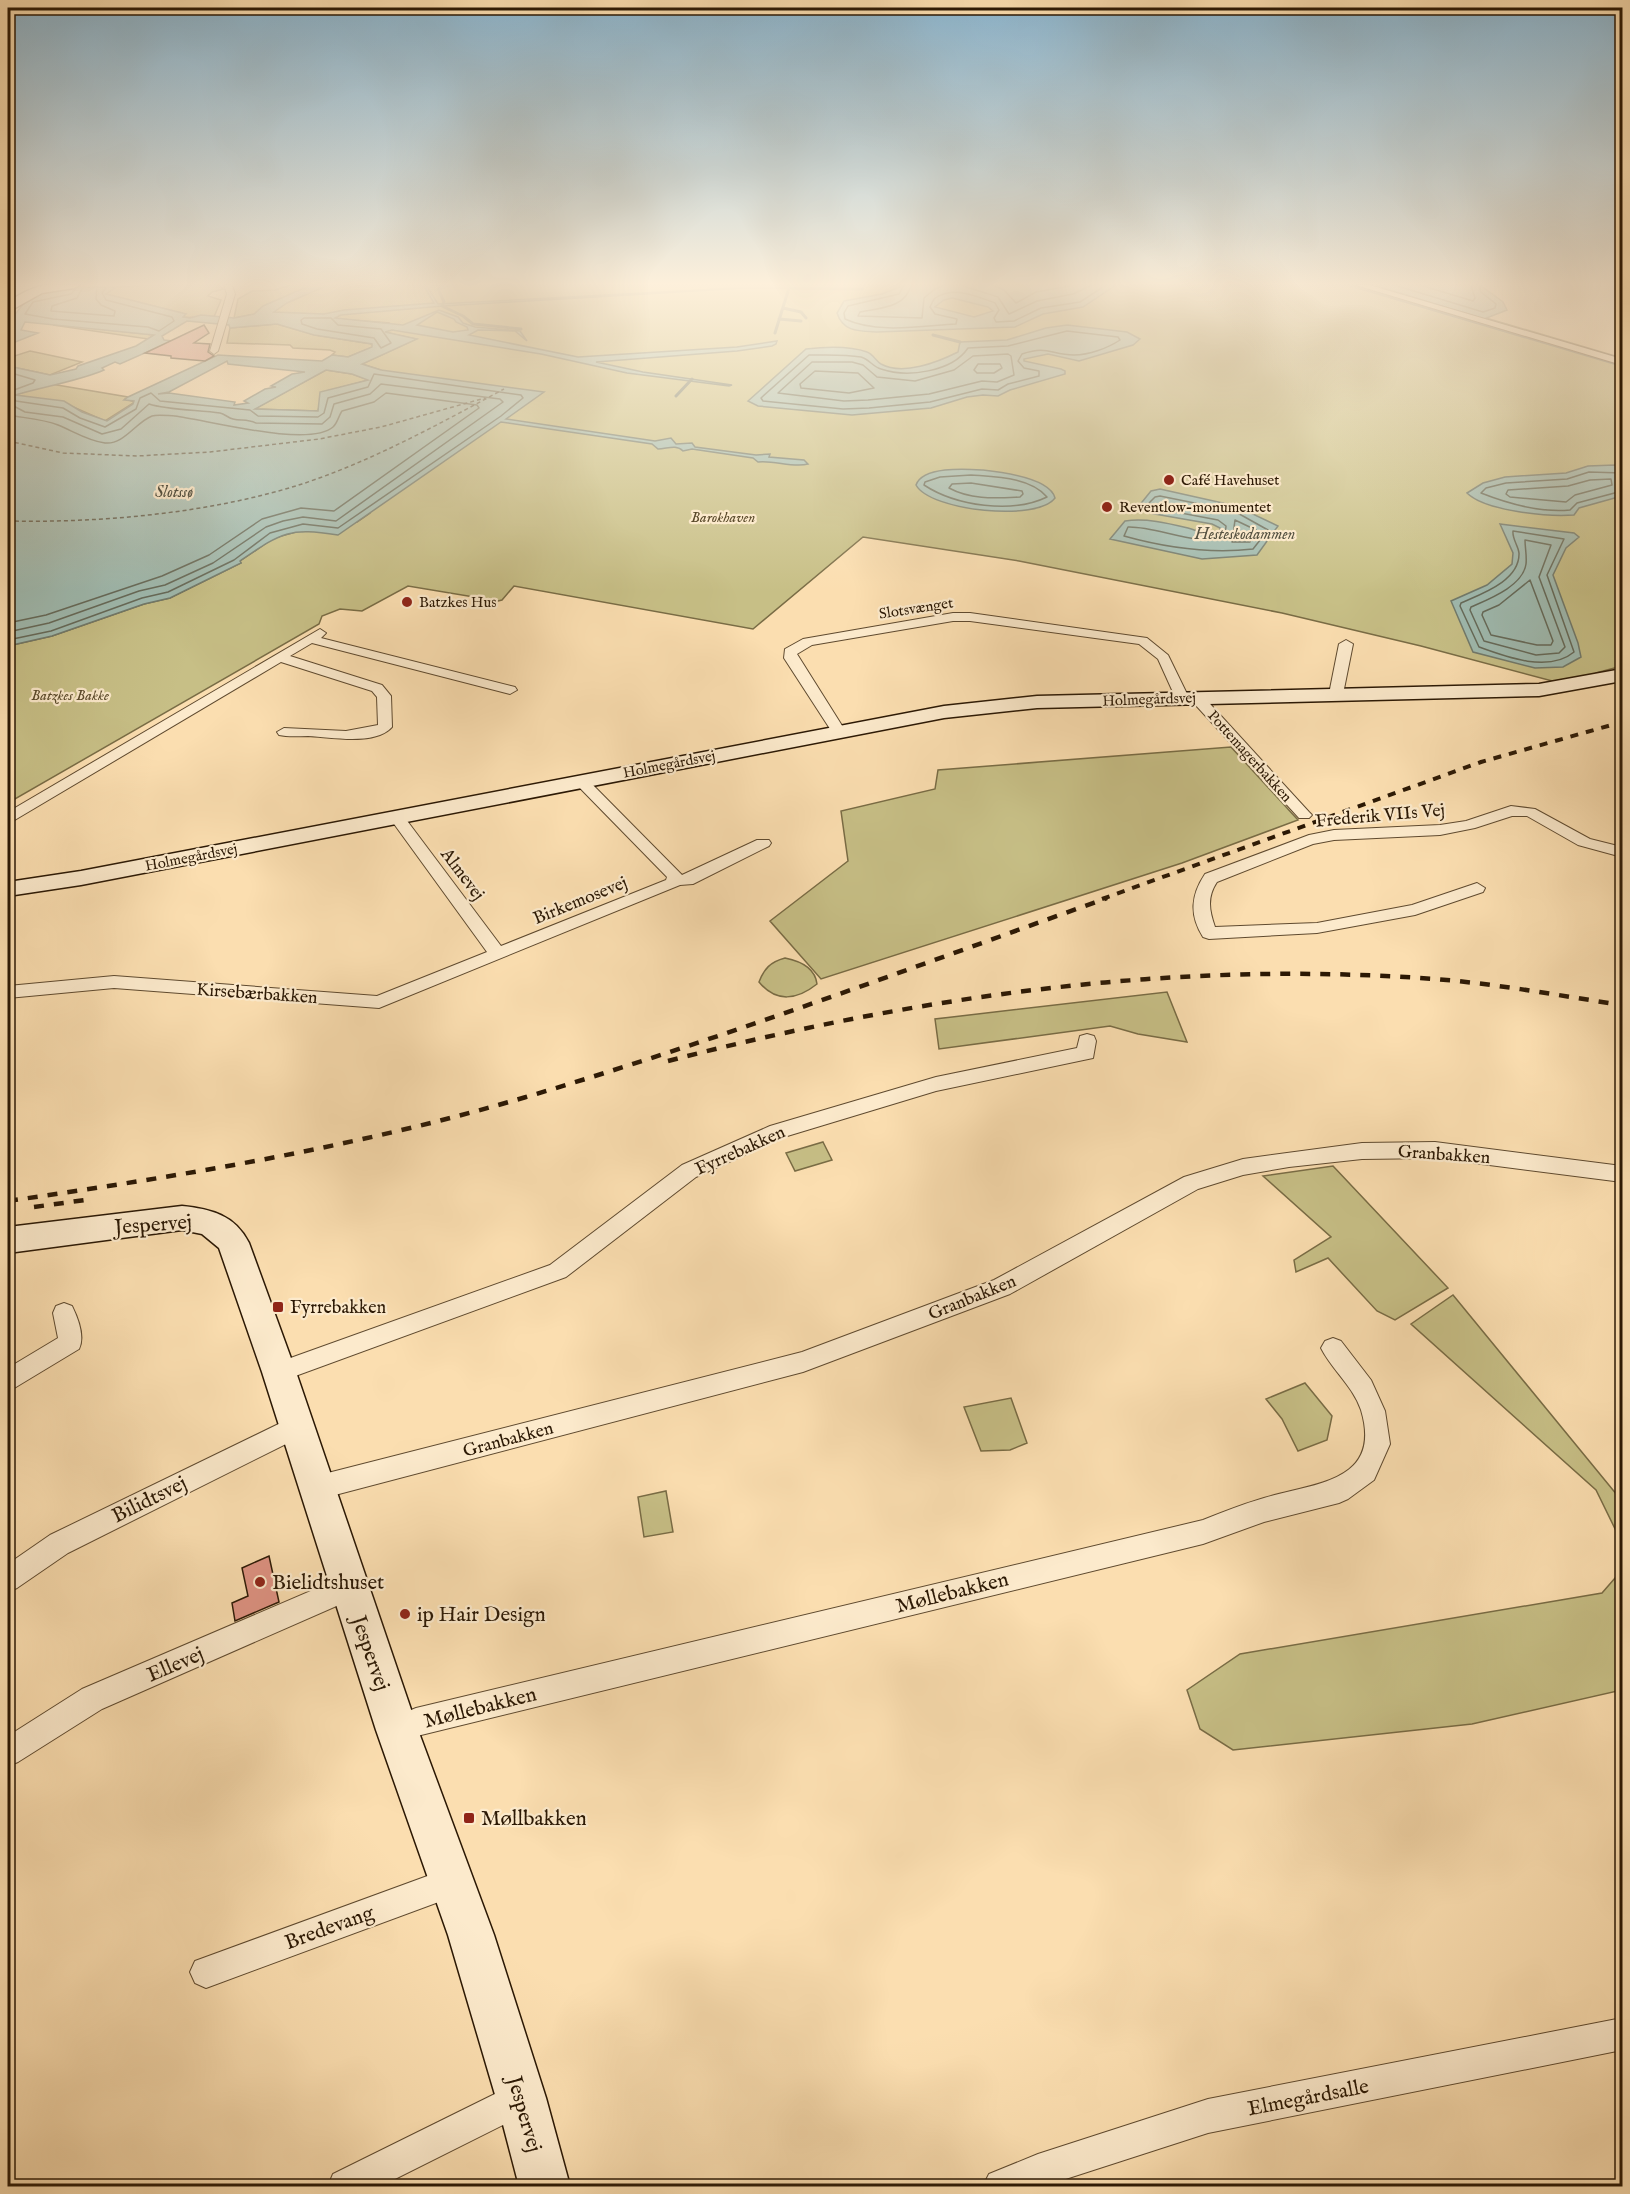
<svg xmlns="http://www.w3.org/2000/svg" width="1630" height="2194" font-family="'IM FELL English',serif">
	<style>
		.green { fill: #c7bf86; stroke: #796c45; stroke-width: 1.5 }
		.water { fill: #9fbbb1; stroke: #717a6c; stroke-width: 1.5; fill-rule: evenodd }
		.lines { fill: none; stroke-linecap: round; stroke-linejoin: round }
		.shore { stroke: #656a5a; stroke-width: 1.5 }
		.stream { stroke: #717a6c; stroke-width: 3 }
		.ferry { stroke: #545141; stroke-width: 1.5; stroke-dasharray: 4 3; stroke-linecap: butt }
		.building { fill: #e09384; stroke: #2b1804; stroke-width: 1.5 }
		.street-casing { stroke: #5f4a2f; stroke-width: 2 }
		.secondary-casing { stroke: #2b1804; stroke-width: 3 }
		.street { fill: #fceacc; fill-rule: evenodd }
		.secondary { fill: #fceacc; fill-rule: evenodd }
		.rail-far1 { stroke: #2b1804; stroke-width: 4; stroke-dasharray: 8 8; stroke-linecap: butt }
		.rail { stroke: #2b1804; stroke-width: 4.5; stroke-dasharray: 10 10; stroke-linecap: butt }
		.poi-dot { fill: #8f2418; stroke: #fceacc; stroke-width: 2 }
		.labels { text-anchor: middle; stroke-width: 4.5; stroke-linejoin: round; paint-order: stroke }
		.far-poi-label { font-size: 15px; fill: #2b1804; stroke: #fceacc; text-anchor: start }
		.far-park-label { font-size: 15px; font-style: italic; fill: #5a4a2b; stroke: #fceacc }
		.far-street-label { font-size: 15px; fill: #2b1804; stroke: #fceacc }
		.far-water-label { font-size: 16px; font-style: italic; fill: #545141; stroke: #fceacc }
		.street-label { font-size: 18px; fill: #2b1804; stroke: #fceacc }
		.poi-label { font-size: 18px; fill: #2b1804; stroke: #fceacc; text-anchor: start }
		.near-street-label { font-size: 21px; fill: #2b1804; stroke: #fceacc }
		.near-poi-label { font-size: 21px; fill: #2b1804; stroke: #fceacc; text-anchor: start }
	</style>
	<rect width="100%" height="100%" fill="#fbdeb0"/>
	<filter id="stains"><feTurbulence type="fractalNoise" baseFrequency=".00333" numOctaves="4"/><feColorMatrix values="0 0 0 0 .2 0 0 0 0 .09 0 0 0 0 .02 0 0 0 .5 -.17"/></filter>
	<radialGradient id="worn" r=".72"><stop offset=".6" stop-color="#630" stop-opacity="0"/><stop offset="1" stop-color="#630" stop-opacity=".3"/></radialGradient>
	<path class="green" d="M159,285H219L223,289L212,292L208,296L221,300L214,317C203,315 193,319 183,317L185,314L106,294L116,287Z
		M290,285H1374L1622,358V666L1596,673L1591,678L1556,682L1421,646L1282,613L1019,561L863,537L753,629L514,586L502,600L498,601L408,586L362,611L340,609L322,616L319,624L8,803V646L52,636L144,604L170,598L241,563L240,561L274,538L303,530L315,531L357,522L370,513L381,370L362,364L416,339L384,332L389,323L262,313L234,318L238,299L252,291L275,290Z
		M277,324L315,335L372,344L373,347L348,357L332,355L335,352L330,350L293,348L290,345L227,343L230,328Z
		M53,325H63L154,335L148,339Z
		M30,351L82,362L50,375L8,366V358Z
		M326,370L352,374L369,380L327,391L321,398L318,411L254,409Z
		M51,384L128,397L125,399L135,402L105,421L62,402L14,395Z
		M1231,747L1298,820L1182,863L821,979L770,921L848,861L841,811L935,789L938,770Z
		M785,958C800,961 815,967 817,984C797,1000 776,1003 759,982C764,969 770,962 785,958Z
		M1167,992L1187,1042L1138,1034L1110,1026L939,1049L935,1019Z
		M823,1142L832,1160L795,1171L786,1153Z
		M1333,1166L1448,1288L1395,1320L1377,1311L1328,1258L1296,1272L1294,1260L1331,1237L1263,1176Z
		M1453,1295L1622,1501V1543L1596,1490L1411,1324Z
		M1305,1383L1332,1416L1327,1440L1298,1451L1282,1419L1266,1399Z
		M1011,1398L1027,1443L1010,1450L981,1451L964,1407Z
		M666,1491L673,1532L644,1537L638,1497Z
		M1622,1570V1690L1472,1724L1233,1750L1200,1729L1187,1690L1240,1654L1602,1593Z"/>
	<path class="water" d="M311,285H328L287,303L274,312L324,314L344,310L434,303L423,285H426L438,304L736,288H800H745L443,306L341,315L335,318L403,325L439,310L458,317L463,323L475,327L520,331L527,341L515,331L478,330L469,335L578,357L737,347L777,341L776,344L772,346L737,351L596,362L643,372L732,385L729,386L627,373L541,354L392,330L385,332L417,339L362,364L381,370L544,392L506,419L655,441L671,438L676,444L692,443L695,447L756,455L770,454L769,457L804,460L808,464C793,468 774,460 758,462L753,458L692,449L683,451C676,444 667,449 658,449L652,444L501,422L338,535C288,527 281,533 240,561L241,563L170,598L144,604L52,636L8,646V366L50,375L76,369L78,366L136,346L154,335L25,322L21,330L38,333L8,345V323L29,297L36,294L65,288L116,287L106,294L186,314L183,317L190,318L201,315L234,318L254,314L263,306ZM437,312L454,319L456,322L467,327L468,330L453,332L417,325ZM187,321L229,325L230,328L277,324L314,335L372,344V347L348,357L332,355L322,361L218,355L128,397L124,400L134,401L133,404L107,421L82,412L64,401L15,395C43,387 82,380 104,370L102,368L115,362L120,364L172,341L164,340L162,336ZM227,361L228,364L305,372L292,374L271,386L276,387L265,389L244,401L248,403L234,405L235,402L169,393L158,394L169,392ZM326,370L352,374L368,380L320,392L318,411L255,409Z
		M905,285H1116L1083,307L1043,314L1015,327L877,332C859,331 843,332 837,313L844,301L882,294ZM952,298L988,307L993,311L974,317L935,307L944,300Z
		M1374,285H1480L1503,302L1507,310L1484,319Z
		M1067,325L1127,332L1140,339L1133,345L1079,361L1048,354L1024,359V361L1061,369L1065,371V374L1010,390L998,396L983,395L967,397L931,408L852,415L758,406L748,401L806,349C824,347 850,346 867,352C873,354 876,361 881,364C903,376 938,362 958,352L960,342L1007,340L1046,328Z
		M1615,465L1622,468V496L1579,508L1574,515C1548,517 1485,511 1467,493L1483,483L1505,477L1566,473L1588,466Z
		M983,470C1001,472 1050,478 1055,498C1038,522 930,511 916,485C923,466 966,469 983,470Z
		M1160,489L1236,506L1278,526L1257,555L1202,559L1110,539L1125,521C1146,518 1167,523 1188,528C1200,531 1206,538 1220,533V528L1212,524L1149,513L1138,507L1151,491Z
		M1500,524L1574,533L1579,537L1566,548L1553,575L1578,643L1581,657L1563,667L1535,668L1473,652L1451,601L1487,585L1512,564L1513,553Z"/>
	<g class="lines">
		<path class="shore" d="M84,285L77,298L52,306L51,311L114,316L115,311L101,305L96,299L97,285
			M904,285L899,294L848,306L844,313L845,319C877,334 921,326 956,324L957,319L935,314L930,307L934,299C952,285 976,296 995,303L999,310L994,318L996,322L1014,321L1041,308L1080,302L1106,285
			M911,285C906,308 879,308 860,312L858,316L922,318L924,298L935,289L945,285
			M960,285L998,297L1009,314L1037,301L1073,294L1092,285
			M993,285L1004,290L1016,303L1036,292L1075,285
			M1394,285L1483,312L1495,308L1496,304L1481,292L1479,285
			M1420,285L1473,301L1475,298L1471,285
			M76,289L71,294L33,302L25,314L53,319L148,327L159,331L174,321L172,317L106,300L102,293L108,285
			M304,318H331L338,325L381,329L391,343L381,348L374,338L317,329L302,324L301,320Z
			M1067,331L1118,337L1120,340C1108,348 1089,355 1074,355C1051,355 1048,345 1022,354L1018,361L1024,368L1039,371V376L1008,384L998,390L982,389L930,402L869,408L843,409L763,401L761,398L809,355C826,355 844,354 861,357C869,359 873,367 881,369C907,378 952,372 968,348L1008,346Z
			M1008,354L1011,356L1014,375L997,382L982,381L929,394L868,400L844,401L778,393L812,362H852L863,365L877,377L915,381L954,370L973,356Z
			M978,364H1000L1002,368L994,373H977L974,370Z
			M815,371L858,373L874,388L849,393L801,388L800,384Z
			M8,372L35,380L33,383L14,390L12,396L16,401L63,408L80,418L105,427L136,409L140,398L151,393L160,401L250,410L258,416L318,417L324,413L328,398L368,387L374,374L521,395L523,398L501,416L338,528L303,524L270,533L234,560L168,592L142,598L51,631L8,640
			M8,403L25,412L63,417L102,434L121,429L149,404C167,410 199,410 220,413C225,414 228,418 233,419C241,421 247,419 256,423L322,424L330,417L334,404L370,394L381,384L500,399L503,402L336,521L303,517L283,521L266,527L213,563L165,585L139,591L49,623L8,632
			M8,415C24,418 43,419 58,425C73,431 88,441 105,443C124,445 136,422 152,416C158,414 169,416 175,416C207,420 309,448 333,427C337,424 339,415 342,411L374,402L386,393L477,405L479,408L334,511L301,508L262,519L209,555L162,576L46,615L8,623
			M1622,473L1589,472L1567,479L1506,483L1486,488L1481,493C1509,504 1540,513 1570,510L1577,503L1622,491
			M971,475C996,477 1030,477 1047,497C1012,514 956,506 924,485L925,482L940,477Z
			M1611,479L1612,485L1575,495L1566,502L1510,497L1506,494L1508,490L1568,486L1590,480Z
			M971,483L1022,491L1023,494L1020,497C996,498 971,500 949,488L952,484Z
			M1160,496L1234,511L1268,530L1253,549C1208,554 1167,548 1124,536L1128,527C1158,526 1199,548 1225,536L1226,526L1218,520L1149,507V503L1155,497Z
			M1235,520L1256,530L1250,542H1232Z
			M1513,531L1564,539L1547,575L1574,652C1549,673 1506,657 1479,647L1460,606L1461,603C1481,594 1520,581 1519,553C1518,545 1512,539 1513,531Z
			M1525,540L1551,545L1539,577L1565,647L1559,653L1536,655L1484,641L1470,610L1471,607C1489,599 1523,586 1526,564C1527,556 1525,548 1525,540Z
			M1530,580L1553,641L1551,645H1537L1491,635L1482,615L1483,612L1499,605Z"/>
		<path class="stream" d="M1350,285L1617,364
			M792,288L863,289
			M442,306L463,316L473,324L521,329
			M442,306L444,302L438,289L450,285
			M783,308L801,312L806,318
			M779,319L801,321
			M775,333L789,288
			M933,335L960,342
			M676,396L692,379"/>
		<path class="ferry" d="M8,441L63,453L137,456L210,452L319,439L381,427L485,398
			M8,521C103,523 211,513 302,484C372,461 439,424 504,389"/>
	</g>
	<path class="building" d="M204,325L209,333L194,343L210,344L208,352L214,356L205,361L171,358V356L145,353Z
		M269,1556L279,1602L235,1621L232,1603L248,1596L242,1568Z"/>
	<g class="lines">
		<g class="street-casing">
			<path id="street" d="M224,285H232L235,294L218,351L214,354L210,351L227,294Z
				M1356,285H1369L1622,359V365Z
				M953,613H970L1147,638L1168,655L1189,698L1187,701H1177L1158,659L1139,644L970,621H953L812,645L797,654L846,732L839,736L834,735L784,658L785,649L803,639Z
				M320,629L326,633L321,638L515,687L517,690L510,694L312,643L290,656L382,685L391,696L392,727C375,746 331,737 308,736C298,736 288,737 279,735L277,732L284,728L346,731L378,725L377,697L372,691L281,662L13,821L8,823V812Z
				M1346,640L1353,644L1343,694L1336,698L1329,694L1339,644Z
				M1196,693L1201,694L1309,812L1312,815L1309,818H1299L1191,700L1189,697Z
				M581,777L586,778L682,875L757,840H769L771,843L769,846L693,884L680,885L379,1008L114,988L8,998V986L114,976L377,996L487,952L389,817L397,812L402,814L501,946L666,880L667,877L576,784L574,781L576,778Z
				M1511,806L1535,809L1590,839L1622,847V857L1578,845L1527,816H1512L1475,828L1440,835L1334,840L1313,844L1217,882C1207,897 1209,910 1215,927L1317,923L1412,905L1477,883L1485,888L1483,892L1415,915L1317,933L1209,939L1203,937C1189,915 1191,895 1205,874L1309,835L1334,830L1440,825L1466,821Z
				M1087,1034L1094,1036L1096,1041L1093,1058L936,1091L784,1137L696,1177L566,1277L279,1382L271,1379L267,1372L271,1365L550,1265L682,1165L770,1126L936,1077L1077,1048L1080,1036Z
				M1435,1142L1622,1166V1182L1435,1158L1362,1159L1289,1167L1243,1175L1198,1189L1010,1294L803,1372L316,1500L307,1496L303,1488L307,1480L316,1476L802,1352L994,1280L1184,1177L1243,1159L1362,1143Z
				M64,1303L72,1306C78,1318 85,1337 79,1349L16,1387L8,1390V1368L58,1338L53,1313L56,1306Z
				M1333,1338L1341,1341L1371,1380L1385,1411L1390,1444L1374,1480L1348,1499L1339,1503L1264,1522L1203,1544L417,1736L397,1744L387,1740L383,1730L387,1720L416,1708L1203,1520C1223,1512 1243,1504 1264,1498C1313,1483 1383,1483 1361,1410C1353,1386 1332,1370 1321,1348L1325,1341Z
				M295,1416L304,1419L307,1427L304,1435L68,1553L17,1588L8,1592V1564L50,1535Z
				M348,1575L357,1579L361,1588L357,1597L102,1709L18,1762L8,1766V1736L82,1689Z
				M452,1867L463,1871L467,1882L463,1893L206,1988L195,1983L190,1972L195,1961Z
				M1622,2018V2050L1208,2133L1044,2186H983L989,2174L1038,2154L1208,2099Z
				M521,2081L533,2086L538,2098L533,2110L381,2186H328L333,2174Z"/>
		</g>
		<g class="secondary-casing">
			<path id="secondary" d="M44,285H80L74,288L42,293L8,312V303C18,294 30,289 44,285Z
				M1622,669V681L1539,696L1037,708L944,718L81,885L8,896V882L81,871L944,706L1037,696L1539,684Z
				M182,1206C211,1209 235,1215 249,1243L296,1372L418,1730L494,1935L546,2098L570,2186H519L496,2098L448,1935L376,1730L262,1372L219,1248L202,1234L182,1230L8,1253V1227Z"/>
		</g>
		<use href="#street" class="street"/>
		<use href="#secondary" class="secondary"/>
		<path class="rail-far1" d="M1102,899L1481,762L1622,722"/>
		<path class="rail" d="M668,1061C914,997 1166,961 1420,978C1488,982 1555,995 1622,1005
			M8,1201C182,1176 357,1147 526,1097C722,1039 914,967 1107,898
			M34,1207L85,1200"/>
	</g>
	<linearGradient id="sky" x2="0" y2="1"><stop stop-color="#8bb7d2"/><stop offset="0.48" stop-color="#fdf0db"/><stop offset="1" stop-color="#fdf0db" stop-opacity="0"/></linearGradient>
	<rect width="1630" height="592" fill="url(#sky)"/>
	<g class="poi-dot">
		<circle cx="1169" cy="480" r="6"/>
		<circle cx="1107" cy="507" r="6"/>
		<circle cx="407" cy="602" r="6"/>
		<rect x="272" y="1301" width="12" height="12" rx="3"/>
		<circle cx="260" cy="1582" r="6"/>
		<circle cx="405" cy="1614" r="6"/>
		<rect x="463" y="1812" width="12" height="12" rx="3"/>
	</g>
	<g class="labels">
		<g class="far-poi-label">
			<text x="1181" y="485">Café Havehuset</text>
			<text x="1119" y="512">Reventlow-monumentet</text>
			<text x="419" y="607">Batzkes Hus</text>
		</g>
		<g class="far-park-label">
			<text x="723" y="522">Barokhaven</text>
			<text x="70" y="700">Batzkes Bakke</text>
		</g>
		<g class="far-street-label">
			<text transform="translate(916 608) rotate(-9)" y="5">Slotsvænget</text>
			<text transform="translate(1149 699) rotate(-2)" y="5">Holmegårdsvej</text>
			<text transform="translate(1250 756) rotate(48)" y="5">Pottemagerbakken</text>
			<text transform="translate(669 764) rotate(-11)" y="5">Holmegårdsvej</text>
			<text transform="translate(191 857) rotate(-11)" y="5">Holmegårdsvej</text>
		</g>
		<g class="far-water-label">
			<text x="174" y="497">Slotssø</text>
			<text x="1245" y="539">Hesteskodammen</text>
		</g>
		<g class="street-label">
			<text transform="translate(1380 815) rotate(-5)" y="6">Frederik VIIs Vej</text>
			<text transform="translate(463 874) rotate(53)" y="6">Almevej</text>
			<text transform="translate(580 900) rotate(-22)" y="6">Birkemosevej</text>
			<text transform="translate(257 993) rotate(4)" y="6">Kirsebærbakken</text>
			<text transform="translate(740 1150) rotate(-24)" y="6">Fyrrebakken</text>
			<text transform="translate(1444 1154) rotate(4)" y="6">Granbakken</text>
			<text transform="translate(972 1297) rotate(-22)" y="6">Granbakken</text>
			<text transform="translate(508 1439) rotate(-15)" y="6">Granbakken</text>
		</g>
		<g class="poi-label">
			<text x="290" y="1313">Fyrrebakken</text>
		</g>
		<g class="near-street-label">
			<text transform="translate(153 1224) rotate(-4)" y="7">Jespervej</text>
			<text transform="translate(149 1499) rotate(-26)" y="7">Bilidtsvej</text>
			<text transform="translate(952 1592) rotate(-14)" y="7">Møllebakken</text>
			<text transform="translate(371 1653) rotate(71)" y="7">Jespervej</text>
			<text transform="translate(175 1664) rotate(-23)" y="7">Ellevej</text>
			<text transform="translate(480 1707) rotate(-14)" y="7">Møllebakken</text>
			<text transform="translate(329 1927) rotate(-20)" y="7">Bredevang</text>
			<text transform="translate(1308 2097) rotate(-11)" y="7">Elmegårdsalle</text>
			<text transform="translate(525 2114) rotate(74)" y="7">Jespervej</text>
		</g>
		<g class="near-poi-label">
			<text x="272" y="1589">Bielidtshuset</text>
			<text x="417" y="1621">ip Hair Design</text>
			<text x="481" y="1825">Møllbakken</text>
		</g>
	</g>
	<rect width="1630" height="2194" fill="none" stroke="#fbdeb0" stroke-width="30"/>
	<rect x="9" y="9" width="1612" height="2176" fill="none" stroke="#2b1804" stroke-width="3"/>
	<rect x="15" y="15" width="1600" height="2164" fill="none" stroke="#2b1804" stroke-width="1.5"/>
	<rect width="100%" height="100%" filter="url(#stains)"/>
	<rect width="100%" height="100%" fill="url(#worn)"/>
</svg>
